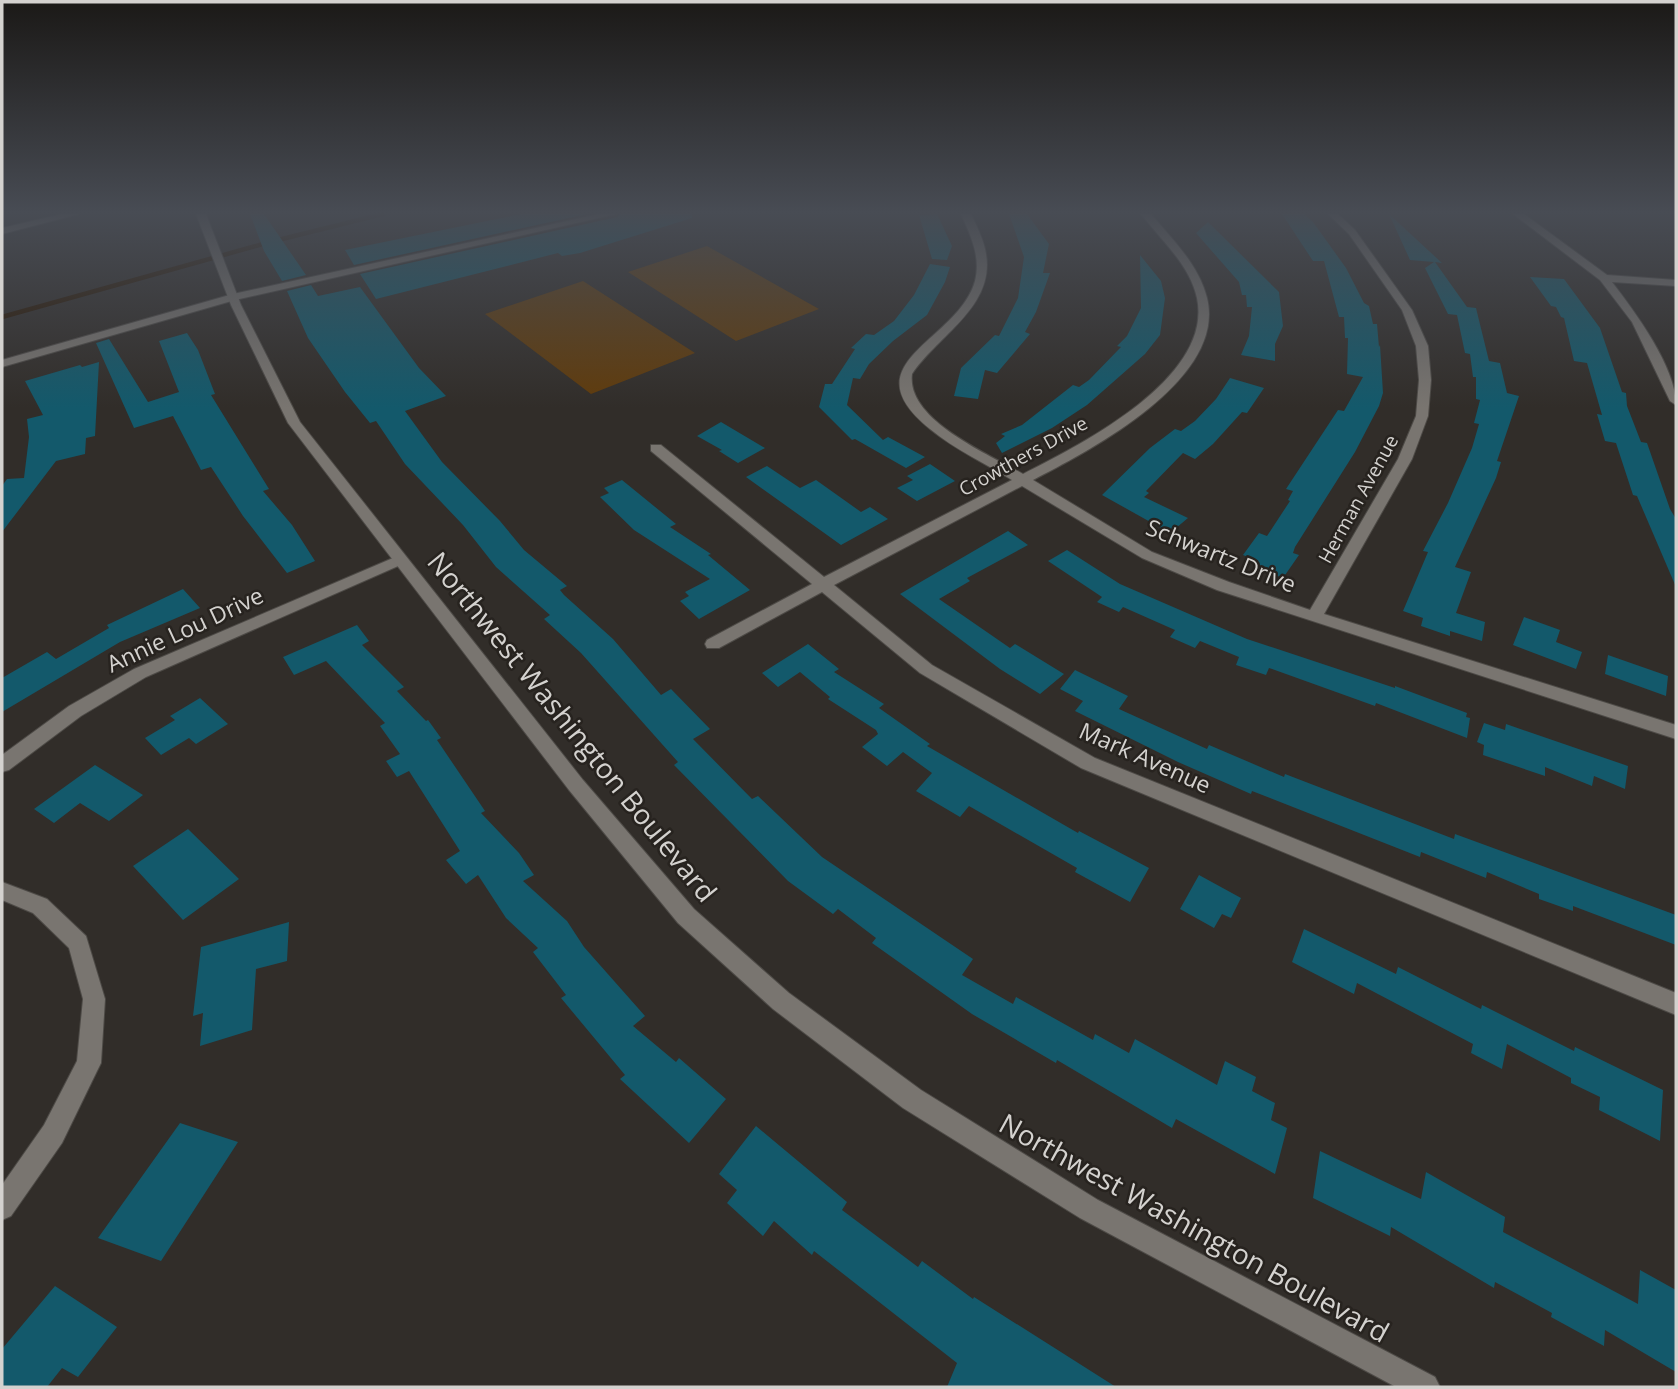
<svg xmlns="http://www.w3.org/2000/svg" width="1678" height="1389" font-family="'Open Sans',sans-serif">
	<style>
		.green { fill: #603b0b }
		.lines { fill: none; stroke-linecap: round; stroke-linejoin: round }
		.stream { stroke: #281500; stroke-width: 4.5 }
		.building { fill: #13596b }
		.minor-casing { stroke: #4d4a46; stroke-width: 2 }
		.secondary-casing { stroke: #4d4a46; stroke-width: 2 }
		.minor { fill: #797570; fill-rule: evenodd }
		.secondary { fill: #797570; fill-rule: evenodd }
		.labels { text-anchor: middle; stroke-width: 5; stroke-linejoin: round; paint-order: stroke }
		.far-street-label { font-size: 19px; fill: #d4d2cf; stroke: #27231f }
		.street-label { font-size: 23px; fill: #d4d2cf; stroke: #27231f }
		.near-street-label { font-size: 28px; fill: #d4d2cf; stroke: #27231f }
	</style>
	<rect width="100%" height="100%" fill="#312d29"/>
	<path class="green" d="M707,246L819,309L736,341L628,272Z
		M583,281L695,353L591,394L485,314Z"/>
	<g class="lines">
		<path class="stream" d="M2,317L270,242L383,214"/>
	</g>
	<path class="building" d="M250,214H264L306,275L282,281L264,251Z
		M521,214H587L354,265L345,250Z
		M619,214H692V218L580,253L562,256L558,253L376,299L360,274L617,217Z
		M937,214L952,246L947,260L932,259L919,215Z
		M1009,214H1027L1049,244L1043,273H1050L1036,312L1025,332L1030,334L997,373L985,370L978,399L954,396L961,368L995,335L999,336L1018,298L1024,257Z
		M1282,214H1304L1313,222L1346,268L1364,303L1369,306L1373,324H1377L1379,347L1380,345L1383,393L1379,406L1355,452L1295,547L1293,553L1299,555L1283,578L1253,567L1258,561L1243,555L1259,533L1267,536L1290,501L1288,500L1293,491L1286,489L1338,410L1344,411L1363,377L1347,374L1348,338H1345L1344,317H1339L1324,261H1313Z
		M1389,214L1442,263L1435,262L1467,307L1476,308L1489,361L1500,363L1507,393L1519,396L1497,461L1501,462L1496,478L1455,567L1471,572L1456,613L1485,622L1482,641L1450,631V636L1421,626L1423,618L1403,611L1428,552L1423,551L1448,503L1472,448L1479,424L1474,423L1480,400L1476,399V377H1473L1470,354L1465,353L1457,315L1448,314L1425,268L1434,262L1410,260Z
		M1208,222L1279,292L1283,326L1275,344V361L1241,355L1249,336L1252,307H1247L1246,295H1242L1239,282L1196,233Z
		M1140,255L1161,281L1165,298L1160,335L1145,354L1087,405L1052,428L1002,453L996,443L1005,436L1001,434L1022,425L1073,385L1079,387L1089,380L1121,347L1117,346L1127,336L1141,308Z
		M930,264L950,267L945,282L927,315L893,341L869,364L860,379L853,378L847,405L883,440L888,437L925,457L906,468L855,439L852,440L819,407L825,384H832L855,349L851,348L866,334L874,335L894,321L914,295Z
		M1530,277L1564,279L1600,328L1622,392L1626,393L1627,406L1641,442L1647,443L1670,509L1676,519V587L1637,496L1633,495L1616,443L1605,441L1597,414L1602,415L1587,363L1574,361L1564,318L1561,317L1556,307L1551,306Z
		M311,285L318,296L360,287L419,368L446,396L405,411L442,462L500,521L524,550L567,586L560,590L564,595L613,639L661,695L671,689L710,729L693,739L752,799L758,796L822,857L973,959L962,975L1013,1004L1016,997L1093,1040L1095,1034L1129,1053L1135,1039L1217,1085L1225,1061L1256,1077L1252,1091L1275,1103L1271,1120L1287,1128L1275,1174L1176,1119L1172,1128L1057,1060L1056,1063L972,1014L872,943L876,938L838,909L833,914L788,881L674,765L678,762L581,653L544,619L550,615L496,567L463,525L405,464L376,421L370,423L345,392L308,338L287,291Z
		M187,333L198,350L215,394L211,395L269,489L263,491L292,525L315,561L287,573L243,516L211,467L201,470L173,416L134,428L96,343L109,339L148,402L179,392L159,341Z
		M99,362L95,436L86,438L85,454L56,461L2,532V486L7,479L24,478L29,437L27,419L43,415L25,381L80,365L82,367Z
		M1230,378L1264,388L1247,413L1242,412L1213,444L1195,459L1183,453L1146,491L1149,493L1144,497L1188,518L1170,533L1102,495L1150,448L1175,429L1181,431L1195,421L1216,399Z
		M721,422L765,448L738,463L719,451L722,450L697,436Z
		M930,464L955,481L917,501L897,488L913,480L907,476Z
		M767,466L800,488L816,480L861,512L870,507L888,519L841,545L746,477Z
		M622,480L676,524L670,527L711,554L708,555L750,590L699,619L680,601L689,596L685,592L710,579L634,530L600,497L609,493L604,488Z
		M1008,531L1028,545L967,578L970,581L939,599L1010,648L1015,644L1064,674L1040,694L1000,669L900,594Z
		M1067,550L1120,584L1247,639L1395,688V686L1467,713L1466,717L1470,718L1467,738L1376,703L1375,706L1269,668L1266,675L1236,665L1239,657L1200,641L1195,648L1170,637L1175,630L1123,607L1119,612L1097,602L1102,597L1048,561Z
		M183,589L200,608L120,642L2,712V678L47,652L56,659L109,628L107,625Z
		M1524,617L1560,630L1556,642L1582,652L1576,669L1513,645Z
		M357,625L369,641L362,645L404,687L397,691L426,721L428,720L441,738L437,740L485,811L481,813L519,853L534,875L523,881L567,921L584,947L645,1016L633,1026L676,1062L679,1058L726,1099L689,1143L620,1079L625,1075L561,998L566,995L533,952L538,948L506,918L478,875L466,884L446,860L460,851L409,771L397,777L386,761L400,754L380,726L385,723L326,661L294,675L283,657Z
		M808,644L839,669L834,672L884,704L879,708L930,744L927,746L1078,833L1079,831L1149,868L1130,902L1075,872L1077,868L969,806L960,817L916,791L932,773L903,752L887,766L862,747L878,734L876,730L828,699L830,697L800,672L778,687L762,673Z
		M1608,655L1668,676L1666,696L1605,674Z
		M1075,670L1128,696L1119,709L1207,749L1209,745L1284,777L1285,774L1454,839L1455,834L1676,915V945L1573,906V911L1539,899V894L1487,872L1486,878L1421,852L1420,857L1252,791L1251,794L1178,762L1075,711L1083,701L1060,689Z
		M200,698L228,724L196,744L189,738L161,755L145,738L175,720L170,716Z
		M1484,723L1505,730L1506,724L1628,766L1625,789L1594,776L1592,786L1545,767V776L1483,755L1484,745L1477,742Z
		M95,765L143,795L109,821L80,803L54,823L34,809Z
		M188,829L239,879L183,920L133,866Z
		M1199,875L1241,898L1231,918L1222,914L1214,928L1180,909Z
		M289,922L287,961L256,969L252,1030L200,1046L203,1013L193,1016L201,947Z
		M1304,929L1396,974L1398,967L1481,1009L1482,1005L1574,1051L1575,1047L1663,1090L1660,1141L1599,1110L1600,1097L1571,1083V1078L1507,1044L1502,1069L1471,1053L1473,1044L1357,983L1354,994L1292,962Z
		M180,1123L238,1142L161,1261L98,1238Z
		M756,1126L847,1202L842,1210L918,1267L922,1261L973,1299L974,1297L1116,1387H947L957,1363L814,1251L812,1255L774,1221L763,1236L727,1203L737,1190L719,1174Z
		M1320,1151L1421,1199L1426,1172L1505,1217L1503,1232L1638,1304L1640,1270L1676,1290V1372L1605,1330L1604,1346L1551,1317L1552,1313L1495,1282L1494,1288L1391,1227L1390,1236L1313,1198Z
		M55,1286L117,1327L78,1377L62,1368L47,1387H2V1349Z"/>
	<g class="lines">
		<g class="minor-casing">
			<path id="minor" d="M62,214H79L2,234V228Z
				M599,214H616L235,300L2,367V360L233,294Z
				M961,214H971C977,227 984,240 986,254C995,307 937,336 912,374C906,420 989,454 1023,474C1080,445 1214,378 1197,298C1190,265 1161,240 1141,214H1151C1172,239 1199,265 1207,298C1227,379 1091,450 1033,480L1152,552L1229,582L1310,610L1398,459L1416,416L1419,380L1416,346L1402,310L1349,234L1328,214H1338L1355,230L1412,310L1428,346L1431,380L1428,416L1412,459L1324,614L1676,725V739L1217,590L1142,558L1022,486L834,585L932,665L1095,758L1676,993V1015L1081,768L920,673L822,592L719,648H707L705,644L707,640L812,584L651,451V445H661L824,577L1012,480C986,464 954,449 930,429C847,362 958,342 975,281C981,257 971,236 961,214Z
				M1513,214H1524L1607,275L1676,280V286L1612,282C1635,312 1676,367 1676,405L1670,401L1632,322L1600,280Z
				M400,555L405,557L408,560L405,563L146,677L81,716L9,770L2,772V755L69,706L134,669Z
				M2,882L47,899L86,936L105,999L101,1063L97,1071L62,1143L11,1216L2,1220V1185L44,1125L77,1061L83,999L69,948L33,913L2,900Z"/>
		</g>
		<g class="secondary-casing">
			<path id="secondary" d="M196,214H206L241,305L300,422L583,780L694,909L789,993L921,1090L1098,1200L1435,1377L1440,1387H1396L1080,1218L903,1108L773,1009L678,923L569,790L288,423L231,305Z"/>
		</g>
		<use href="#minor" class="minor"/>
		<use href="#secondary" class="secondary"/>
	</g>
	<linearGradient id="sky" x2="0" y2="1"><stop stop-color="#1b1917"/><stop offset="0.52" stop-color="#484c54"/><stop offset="1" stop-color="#484c54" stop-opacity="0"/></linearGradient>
	<rect width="1678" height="408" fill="url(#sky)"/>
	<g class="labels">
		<g class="far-street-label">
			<text transform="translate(1023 456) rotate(-29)" y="7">Crowthers Drive</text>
			<text transform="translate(1358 499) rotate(-61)" y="7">Herman Avenue</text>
		</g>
		<g class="street-label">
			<text transform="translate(1221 556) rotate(22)" y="8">Schwartz Drive</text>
			<text transform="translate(185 630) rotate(-25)" y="8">Annie Lou Drive</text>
			<text transform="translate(1145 758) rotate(24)" y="8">Mark Avenue</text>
		</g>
		<g class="near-street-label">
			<text transform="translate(572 727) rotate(51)" y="10">Northwest Washington Boulevard</text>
			<text transform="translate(1194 1228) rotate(29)" y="10">Northwest Washington Boulevard</text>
		</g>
	</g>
	<rect width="1678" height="1389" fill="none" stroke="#d4d2cf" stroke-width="7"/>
</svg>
